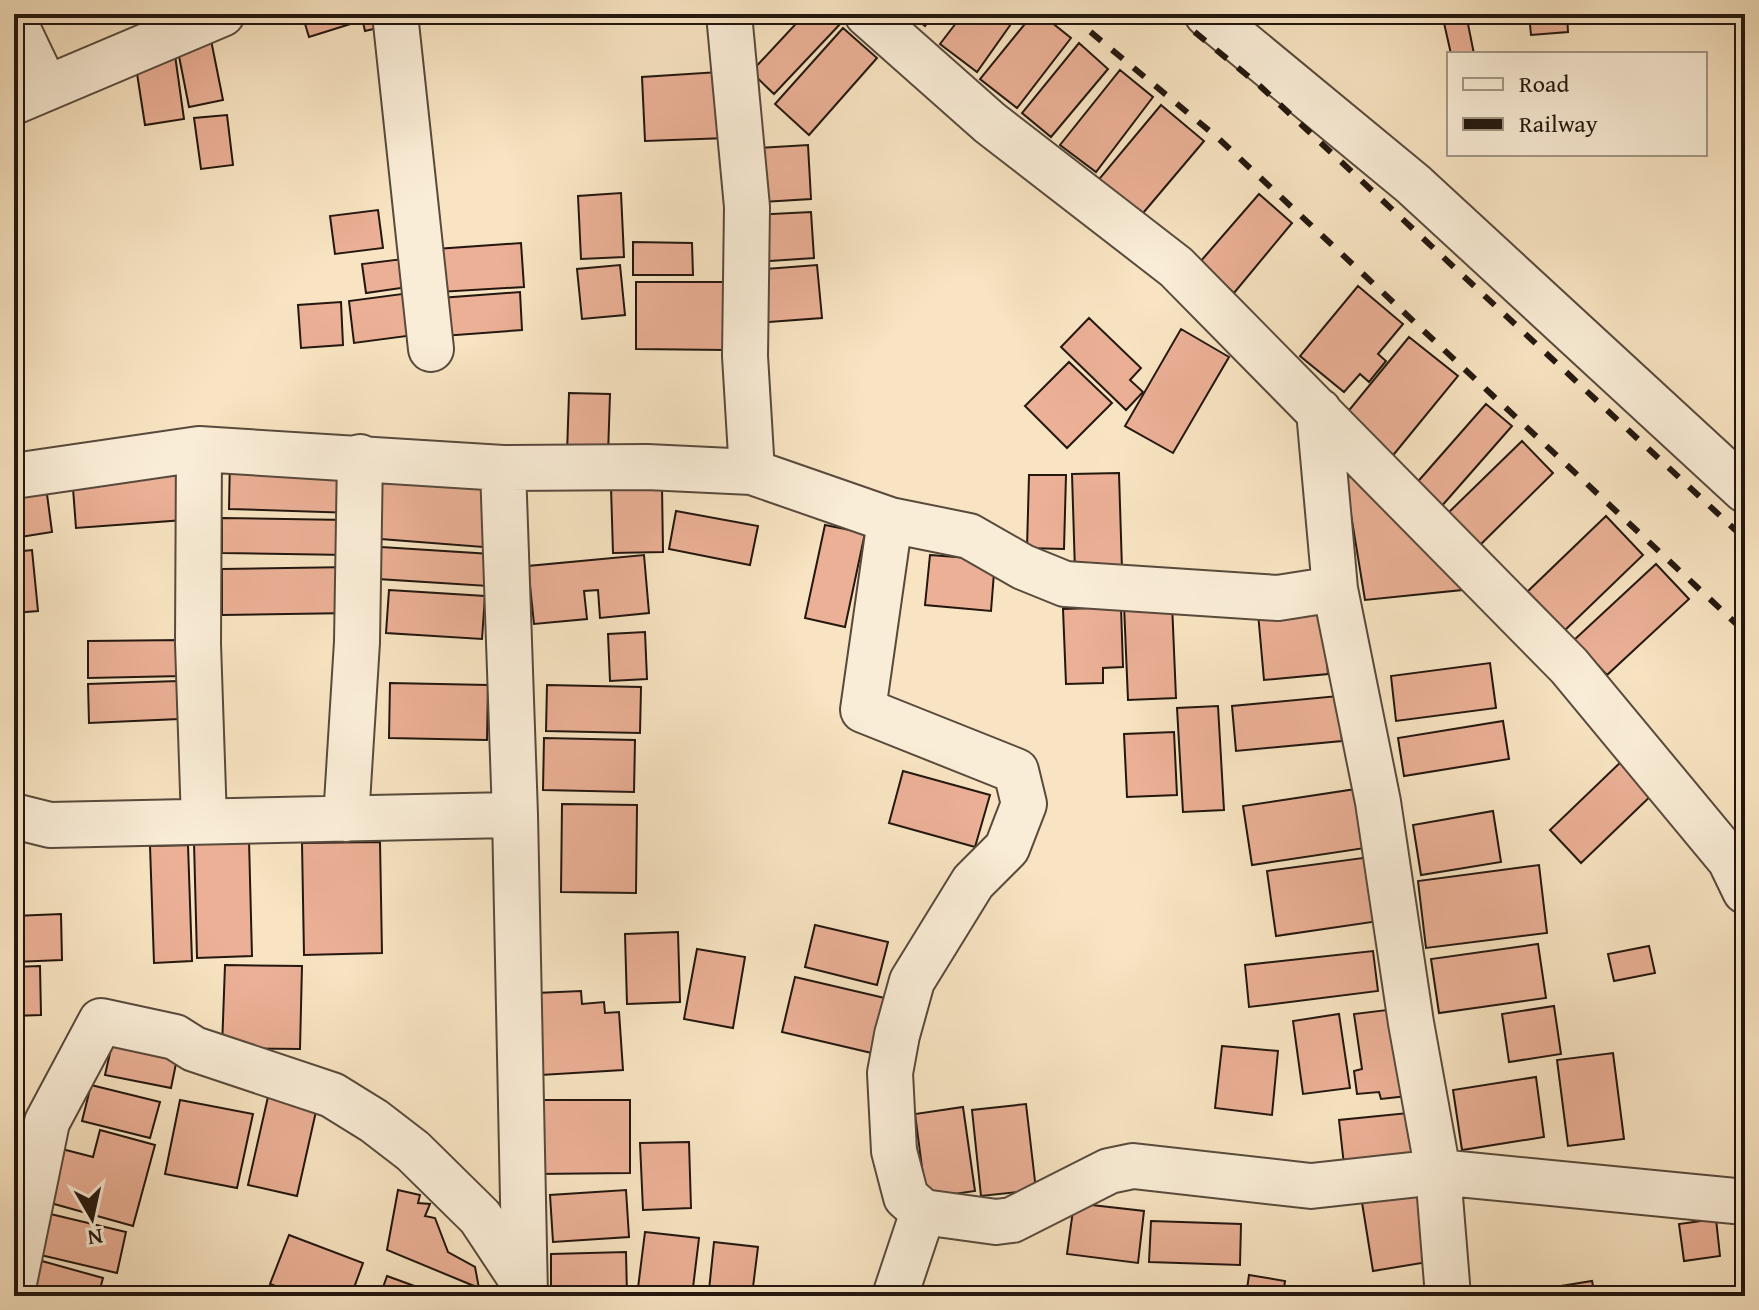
<svg xmlns="http://www.w3.org/2000/svg" width="1759" height="1310" font-family="'Gentium Book Plus',serif">
	<style>
		.building { fill: #ebb096; stroke: #23170f; stroke-width: 2 }
		.lines { fill: none; stroke-linecap: round; stroke-linejoin: round }
		.street-casing { stroke: #584a3c; stroke-width: 48 }
		.street { stroke: #faedd7; stroke-width: 44 }
		.rail { stroke: #23170f; stroke-width: 6; stroke-dasharray: 14 14; stroke-linecap: butt }
	</style>
	<rect width="100%" height="100%" fill="#f8e4c2"/>
	<filter id="stains"><feTurbulence type="fractalNoise" baseFrequency=".0025" numOctaves="4"/><feColorMatrix values="0 0 0 0 .2 0 0 0 0 .09 0 0 0 0 .02 0 0 0 .5 -.17"/></filter>
	<radialGradient id="worn" r=".72"><stop offset=".6" stop-color="#630" stop-opacity="0"/><stop offset="1" stop-color="#630" stop-opacity=".3"/></radialGradient>
	<path class="building" d="M302,14H358L360,21L309,37Z
		M361,14H388L390,25L365,31Z
		M805,14H833L842,22L774,94L751,72Z
		M910,14H934L925,26Z
		M963,14H1018L977,72L940,44Z
		M1033,14H1041L1071,38L1017,108L980,79Z
		M1442,14H1466L1474,54H1451Z
		M1529,14H1567L1568,32L1531,35Z
		M843,28L877,58L809,135L775,104Z
		M211,40L223,100L189,107L177,46Z
		M1079,43L1108,69L1051,137L1022,113Z
		M174,48L184,119L145,125L134,54Z
		M1120,70L1153,97L1096,172L1060,145Z
		M719,72L727,138L645,141L642,77Z
		M1161,105L1204,141L1138,219L1095,184Z
		M227,115L233,165L201,169L194,118Z
		M808,145L811,199L761,202L758,148Z
		M621,193L624,257L581,259L578,196Z
		M1259,194L1292,223L1234,293L1200,262Z
		M378,210L383,248L335,254L330,216Z
		M811,212L814,258L754,262L751,215Z
		M633,242L692,243L693,275H633Z
		M521,243L524,287L439,292L436,249Z
		M411,258L415,286L366,293L362,264Z
		M620,265L625,315L582,319L577,269Z
		M817,265L822,318L757,323L752,270Z
		M636,282H728L727,350L636,349Z
		M1358,286L1403,324L1378,354L1386,361L1369,382L1360,374L1344,392L1300,356Z
		M417,292L422,334L354,343L349,301Z
		M520,292L522,330L443,336L440,298Z
		M341,302L343,345L301,348L298,305Z
		M1089,318L1141,368L1130,380L1143,392L1126,410L1061,347Z
		M1181,329L1229,357L1173,453L1125,426Z
		M1409,337L1458,376L1390,459L1341,420Z
		M1069,362L1112,403L1067,448L1025,406Z
		M569,393L610,394L608,455L567,454Z
		M1486,404L1512,426L1440,508L1414,486Z
		M1522,441L1553,473L1477,548L1445,516Z
		M230,458L356,462L354,513L229,509Z
		M374,463L502,473L496,548L368,538Z
		M180,468L184,520L76,528L72,475Z
		M1363,471L1459,571L1462,590L1365,600L1345,478Z
		M1119,473L1122,569L1075,571L1072,474Z
		M1029,475H1066L1064,549L1027,548Z
		M45,479L52,532L14,538V483Z
		M662,486L663,552L613,553L611,487Z
		M676,511L758,526L750,565L669,549Z
		M1606,516L1643,555L1562,633L1525,594Z
		M222,518L348,520V555L222,553Z
		M825,525L865,533L845,627L805,618Z
		M381,547L491,554L488,586L378,579Z
		M32,550L38,611L14,613V552Z
		M644,555L649,613L600,618L598,590L584,591L587,619L534,624L528,566Z
		M930,555L995,560L991,611L925,605Z
		M1656,564L1689,599L1607,675L1574,640Z
		M352,567L353,613L222,615V569Z
		M389,590L485,596L482,639L386,633Z
		M1172,603L1176,698L1128,700L1124,605Z
		M1121,607L1123,667L1103,668V683L1066,684L1063,609Z
		M1322,607L1328,674L1264,680L1258,613Z
		M645,632L647,679L610,681L608,634Z
		M183,640V676L88,678V641Z
		M1490,663L1496,708L1396,721L1391,676Z
		M178,681L179,719L89,723L88,684Z
		M390,683L488,685L487,740L389,738Z
		M547,685L641,687L640,733L546,731Z
		M1338,696L1342,741L1236,751L1232,706Z
		M1218,706L1224,810L1183,812L1177,708Z
		M1503,721L1509,759L1404,776L1398,738Z
		M1174,732L1177,795L1127,797L1124,734Z
		M544,738L635,740L634,792L543,790Z
		M1626,757L1658,789L1581,863L1550,830Z
		M903,771L990,795L975,847L889,823Z
		M1356,789L1365,848L1252,865L1243,806Z
		M562,804L637,805L636,893L561,892Z
		M1493,811L1501,862L1421,875L1413,825Z
		M249,840L252,956L197,958L194,842Z
		M380,842L382,953L304,955L302,843Z
		M188,845L192,961L154,963L150,846Z
		M1370,857L1379,921L1276,936L1267,871Z
		M1539,865L1547,933L1426,948L1418,881Z
		M61,914L62,960L14,962V916Z
		M815,925L888,942L877,985L805,967Z
		M678,932L680,1002L627,1004L625,934Z
		M1538,944L1546,998L1439,1013L1431,959Z
		M1649,946L1655,973L1614,981L1608,954Z
		M697,949L745,957L733,1028L684,1019Z
		M1373,951L1378,991L1249,1007L1245,965Z
		M225,965L302,966L300,1049L222,1048Z
		M40,966L41,1015L14,1016V967Z
		M795,977L889,999L876,1054L782,1032Z
		M581,991L582,1004L604,1002L605,1013L619,1012L623,1070L541,1075L536,993Z
		M1554,1006L1561,1054L1509,1062L1502,1014Z
		M1395,1009L1407,1096L1381,1099L1379,1092L1357,1094L1354,1071L1362,1069L1354,1014Z
		M1339,1014L1350,1088L1303,1094L1293,1021Z
		M115,1031L180,1044L171,1088L105,1075Z
		M1222,1046L1278,1051L1272,1115L1215,1108Z
		M1613,1053L1624,1139L1568,1146L1557,1060Z
		M1536,1077L1544,1137L1462,1150L1453,1090Z
		M91,1085L160,1102L150,1138L82,1121Z
		M270,1088L319,1098L297,1196L248,1185Z
		M180,1100L253,1114L237,1188L165,1174Z
		M536,1100H630V1173L536,1174Z
		M1026,1104L1036,1190L981,1196L972,1110Z
		M963,1107L975,1191L926,1198L915,1114Z
		M1408,1113L1413,1157L1344,1165L1339,1120Z
		M100,1130L155,1145L133,1226L47,1202L62,1149L93,1157Z
		M689,1142L691,1208L643,1210L640,1143Z
		M1421,1180L1434,1261L1373,1271L1360,1190Z
		M398,1190L420,1195L418,1203L430,1204L425,1216L435,1218L448,1252L475,1267L479,1288L387,1250Z
		M626,1190L629,1237L553,1242L550,1195Z
		M1074,1203L1144,1211L1138,1263L1067,1254Z
		M42,1212L126,1232L117,1273L32,1253Z
		M1716,1219L1720,1256L1684,1261L1679,1224Z
		M1151,1221L1241,1224L1240,1265L1149,1262Z
		M645,1232L699,1238L692,1296H637Z
		M289,1235L363,1263L351,1296H303L270,1284Z
		M714,1242L758,1247L752,1295L709,1290Z
		M626,1252L627,1296H551V1254Z
		M31,1258L103,1278L98,1296H43L22,1290Z
		M1249,1275L1285,1281L1283,1296H1246Z
		M387,1276L442,1296H380Z
		M1592,1281L1595,1296H1499Z"/>
	<g class="lines">
		<g class="street-casing">
			<path id="street" d="M395,14L431,349
				M867,14L990,123L1176,267L1569,666L1730,860L1745,891
				M1207,14L1413,184L1745,490
				M14,21L46,88
				M14,102L222,14
				M1319,411L1335,589L1378,802L1411,1023L1438,1172L1448,1296
				M199,449L198,644L204,821
				M503,468L515,815
				M752,472L890,520L969,536L1023,567L1065,584L1278,598L1335,589
				M14,476L199,449L503,468L647,467L752,472L745,356L747,207L729,14
				M890,520L863,710L1016,771L1024,804L1007,848L973,882L912,981L897,1035L890,1073L894,1151L906,1197L923,1212L996,1222L1012,1220L1109,1171L1133,1166L1311,1186L1438,1172L1745,1202
				M14,816L50,825L515,815L525,1296
				M346,819L357,642L360,457
				M14,1283L47,1122L101,1021L175,1037L194,1049L332,1095L374,1121L413,1151L480,1217L523,1282
				M895,1296L923,1212"/>
		</g>
		<use href="#street" class="street"/>
		<path class="rail" d="M1069,14L1218,138L1745,632
			M1173,14L1260,86L1745,539"/>
	</g>
	<rect width="1759" height="1310" fill="none" stroke="#f8e4c2" stroke-width="48"/>
	<rect x="16" y="16" width="1727" height="1278" fill="none" stroke="#23170f" stroke-width="4"/>
	<rect x="24" y="24" width="1711" height="1262" fill="none" stroke="#23170f" stroke-width="2"/>
	<rect x="1447" y="52" width="260" height="104" fill="#faedd7" stroke="#a49787" stroke-width="2"/>
	<rect x="1463" y="78" width="40" height="12" fill="#faedd7" stroke="#a49787" stroke-width="2"/>
	<text x="1519" y="92" font-size="24" fill="#23170f">Road</text>
	<rect x="1463" y="118" width="40" height="12" fill="#23170f" stroke="#a49787" stroke-width="2"/>
	<text x="1519" y="132" font-size="24" fill="#23170f">Railway</text>
	<g transform="translate(92 1218) rotate(171)" stroke="#faedd7" stroke-width="6" paint-order="stroke">
	<path d="M0-6L14 30L0 20L-14 30Z" fill="#23170f"/>
	<text y="-12" font-size="22" font-weight="bold" text-anchor="middle" fill="#23170f">N</text>
	</g>
	<rect width="100%" height="100%" filter="url(#stains)"/>
	<rect width="100%" height="100%" fill="url(#worn)"/>
</svg>
